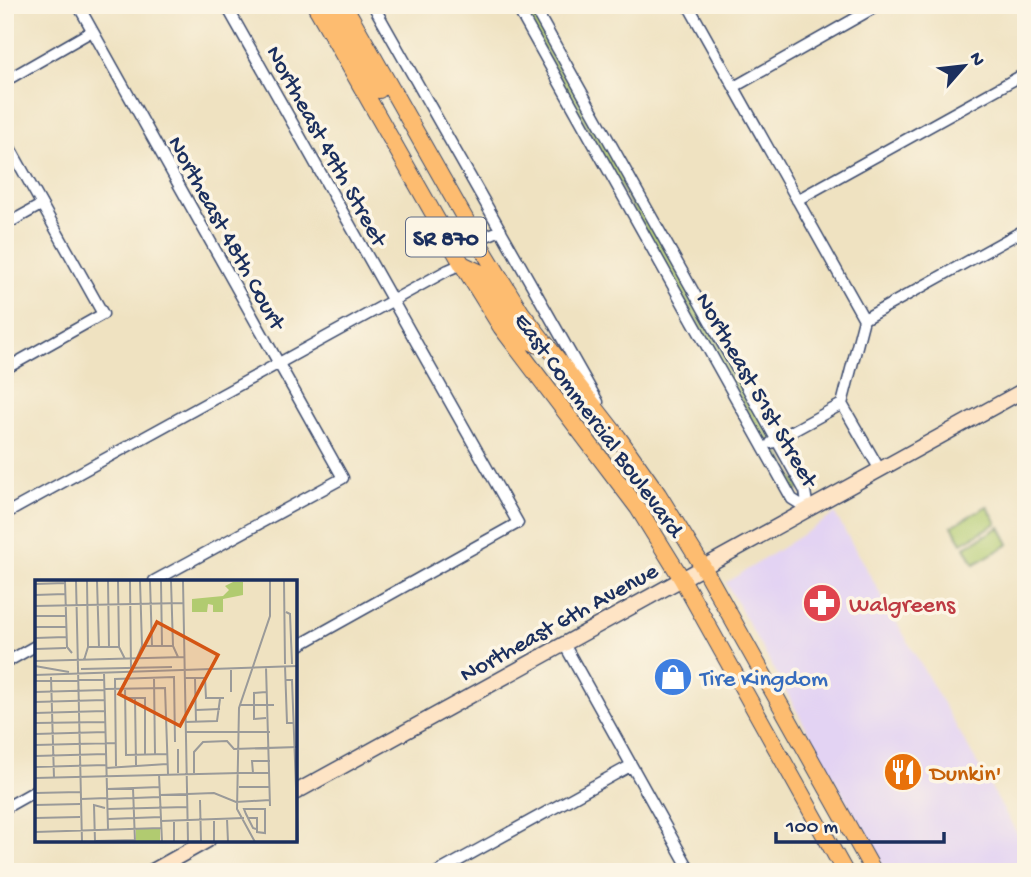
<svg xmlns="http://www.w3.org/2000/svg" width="1031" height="877" font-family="'Gochi Hand',sans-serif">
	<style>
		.built { fill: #e3d3f3 }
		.green { fill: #b1cb70; stroke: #667d67; stroke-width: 2 }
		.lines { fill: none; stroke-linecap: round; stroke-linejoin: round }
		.street-casing { stroke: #3b4a6d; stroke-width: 13 }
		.secondary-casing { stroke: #3b4a6d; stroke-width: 17 }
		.primary-casing { stroke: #3b4a6d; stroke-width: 18 }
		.street { stroke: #fff; stroke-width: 10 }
		.secondary { stroke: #fee4c5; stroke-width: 14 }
		.primary { stroke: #fdbc6f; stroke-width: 16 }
		.labels { text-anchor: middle; stroke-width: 7; stroke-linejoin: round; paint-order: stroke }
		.shield { fill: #fcf5e5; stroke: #5e6a86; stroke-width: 2 }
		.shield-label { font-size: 23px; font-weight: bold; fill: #1b2f5e }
		.street-label { font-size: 24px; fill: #1b2f5e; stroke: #fcf5e5 }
		.health-label { font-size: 24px; fill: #be3a42; stroke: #fcf5e5; text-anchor: start }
		.shop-label { font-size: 24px; fill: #366cbe; stroke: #fcf5e5; text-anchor: start }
		.food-label { font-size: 24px; fill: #c56008; stroke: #fcf5e5; text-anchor: start }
		.inset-road { fill: none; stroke: #9a9a99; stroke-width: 2 }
		.view { fill: #d45514; fill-opacity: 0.15; stroke: #d45514; stroke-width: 3.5 }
		.inset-edge { fill: none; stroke: #1b2f5e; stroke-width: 3.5 }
	</style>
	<rect width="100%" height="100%" fill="#fcf5e5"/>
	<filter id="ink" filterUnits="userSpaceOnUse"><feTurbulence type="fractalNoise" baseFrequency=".0143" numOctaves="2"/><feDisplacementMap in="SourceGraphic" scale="14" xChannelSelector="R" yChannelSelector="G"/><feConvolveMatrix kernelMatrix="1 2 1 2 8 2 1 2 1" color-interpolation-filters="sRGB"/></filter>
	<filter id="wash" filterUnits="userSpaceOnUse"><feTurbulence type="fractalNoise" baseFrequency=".00686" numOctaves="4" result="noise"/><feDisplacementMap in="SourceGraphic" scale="28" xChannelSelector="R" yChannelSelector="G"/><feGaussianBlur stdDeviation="1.57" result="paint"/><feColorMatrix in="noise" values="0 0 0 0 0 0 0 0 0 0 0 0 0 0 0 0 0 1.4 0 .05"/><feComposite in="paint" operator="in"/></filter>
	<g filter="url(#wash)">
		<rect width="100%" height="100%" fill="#efe2c1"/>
		<path class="built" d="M835,514L1026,849V872H886L726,583Z"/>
		<path class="green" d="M518,5H530L800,489L793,493Z
			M987,506L997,523L962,543L952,526Z
			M1000,527L1009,544L974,564L965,547Z"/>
	</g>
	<g filter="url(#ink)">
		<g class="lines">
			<g class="street-casing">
				<path id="street" d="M78,5L343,478L154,581
					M226,5L518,523L296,647
					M373,5L598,402
					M516,5L792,499L808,509
					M533,5L805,491L808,509
					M688,5L864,319
					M5,81L92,31
					M734,87L879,5
					M5,139L103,314L5,369
					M797,200L1026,73
					M5,225L41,205
					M477,240L501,230
					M842,404L880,470
					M771,443L842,404L864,319L1026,229
					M5,514L448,270L462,264
					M564,644L691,872
					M5,663L37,645
					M5,808L37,790
					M438,872L630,766"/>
			</g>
			<g class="secondary-casing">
				<path id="secondary" d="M296,792L1026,389
					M151,872L208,840"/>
			</g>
			<g class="primary-casing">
				<path id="primary" d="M315,5L462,264L501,327L638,508L682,579L845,872
					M344,5L477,240L521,312L618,437L658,494L703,567L874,872
					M317,9L328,11L339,21L379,90
					M462,264L483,274L527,340L538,345L545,343"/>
			</g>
			<use href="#street" class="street"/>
			<use href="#secondary" class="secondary"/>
			<use href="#primary" class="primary"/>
		</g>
	</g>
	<defs>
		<g id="pharmacy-disc" transform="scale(2.0125)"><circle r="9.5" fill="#e0444e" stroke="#fcf5e5"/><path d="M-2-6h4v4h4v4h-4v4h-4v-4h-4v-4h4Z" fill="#fff"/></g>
		<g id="shop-disc" transform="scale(2.0125)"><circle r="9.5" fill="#3f7fe0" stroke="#fcf5e5"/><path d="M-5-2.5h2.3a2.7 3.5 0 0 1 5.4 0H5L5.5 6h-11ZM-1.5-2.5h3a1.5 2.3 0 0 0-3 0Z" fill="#fff"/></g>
		<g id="restaurant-disc" transform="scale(2.0125)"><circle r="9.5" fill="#e8710a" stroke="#fcf5e5"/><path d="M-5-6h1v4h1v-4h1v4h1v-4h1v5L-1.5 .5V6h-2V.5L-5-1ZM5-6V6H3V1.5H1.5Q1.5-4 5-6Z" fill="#fff"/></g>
	</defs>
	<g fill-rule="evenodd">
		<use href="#pharmacy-disc" x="822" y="603"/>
		<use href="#shop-disc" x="673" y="677"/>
		<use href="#restaurant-disc" x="903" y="772"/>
	</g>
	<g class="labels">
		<rect class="shield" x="406" y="217.5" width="80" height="39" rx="5"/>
		<g class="shield-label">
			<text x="446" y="245">SR 870</text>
		</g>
		<g class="street-label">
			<text transform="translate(328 145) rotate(61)" y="8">Northeast 49th Street</text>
			<text transform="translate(228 232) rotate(61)" y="8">Northeast 48th Court</text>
			<text transform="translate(758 389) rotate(60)" y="8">Northeast 51st Street</text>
			<text transform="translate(600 424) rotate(54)" y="8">East Commercial Boulevard</text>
			<text transform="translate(558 621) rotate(-29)" y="8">Northeast 6th Avenue</text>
		</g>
		<g class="health-label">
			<text x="849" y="611">Walgreens</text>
		</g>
		<g class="shop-label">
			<text x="700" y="685">Tire Kingdom</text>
		</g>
		<g class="food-label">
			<text x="930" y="780">Dunkin'</text>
		</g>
	</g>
	<g transform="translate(35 580)">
		<rect width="262" height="262" fill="#efe2c1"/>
		<path d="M198,2H208V15L188,19V32H178V25L173,24L172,32H157V19L188,16L194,10L190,6ZM101,249H125V262H101Z" fill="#b1cb70"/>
		<path class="inset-road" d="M30,1L32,67L37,73M41,1L47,262M62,1L64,67M73,1L74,67M83,1L84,67L90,79M95,1L96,89M115,1L117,66M126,1L127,66M136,1L138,66L143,77M148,1L153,262M249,1L250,84M0,4L30,3M0,15L30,14M0,26L148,23M251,32L255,34L257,84M0,36H31M0,47H31M0,58L31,57M107,66H138M53,67H84M0,69L31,68M102,78L107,66L105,1M49,80L53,67L52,1M0,81L149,77M0,86L34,92M250,86L252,143H258M231,87L235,226M196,88V112M46,89L137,87M69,93L73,249M0,95L263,86M16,97L19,198M119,98L120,174M149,98H170L171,118H189M160,98L161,142M43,100H69M250,100H257L263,262M0,101H43M90,108L91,175L132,174M70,109L130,108L133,194M0,112L70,110M231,112L219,113V139L231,138M90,118H110V174M100,118L101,185M0,122L70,120M205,125H239M161,130L185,129M0,133L70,131M150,142L182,141L185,119M0,143L70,142M150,152H235M0,154L71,152M0,165L81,163M143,169V193M0,176L71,174M81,186L80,99L139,97L140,162M0,187L71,185M71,188L132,184M159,193V172L168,162L192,161L199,169L263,167M205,193H234M218,193L217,181H235M124,194L127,262M0,198L205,193M204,207H234M98,208L100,262M72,209L125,207M0,213L45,212M125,215L179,213L201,222L235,220M46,219L72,218M72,219L125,217M165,220L166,262M0,225L45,224M72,229L152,227M0,238L45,237M213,238H222V252L230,253V229H209L211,234L218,248L221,249M73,239L126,237M179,239V262M192,239L193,262M139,240V262M126,241L209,238M0,252L126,248M60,261L100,260M60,262L59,225L70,228M220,262L202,229L204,128L235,36V1"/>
		<path class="view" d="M122,42L183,75L145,146L84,114Z"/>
		<rect width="262" height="262" class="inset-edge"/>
	</g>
	<rect width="1031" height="877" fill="none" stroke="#fcf5e5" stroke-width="28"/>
	<g transform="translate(964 66) rotate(62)" stroke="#fcf5e5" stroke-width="5" paint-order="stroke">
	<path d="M0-5L12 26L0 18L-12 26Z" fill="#1b2f5e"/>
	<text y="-10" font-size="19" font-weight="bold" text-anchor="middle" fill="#1b2f5e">N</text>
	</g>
	<path d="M776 832v10h168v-10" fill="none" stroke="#1b2f5e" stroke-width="3.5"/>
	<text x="786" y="832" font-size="21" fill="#1b2f5e" stroke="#fcf5e5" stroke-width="5" paint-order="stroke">100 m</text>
</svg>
